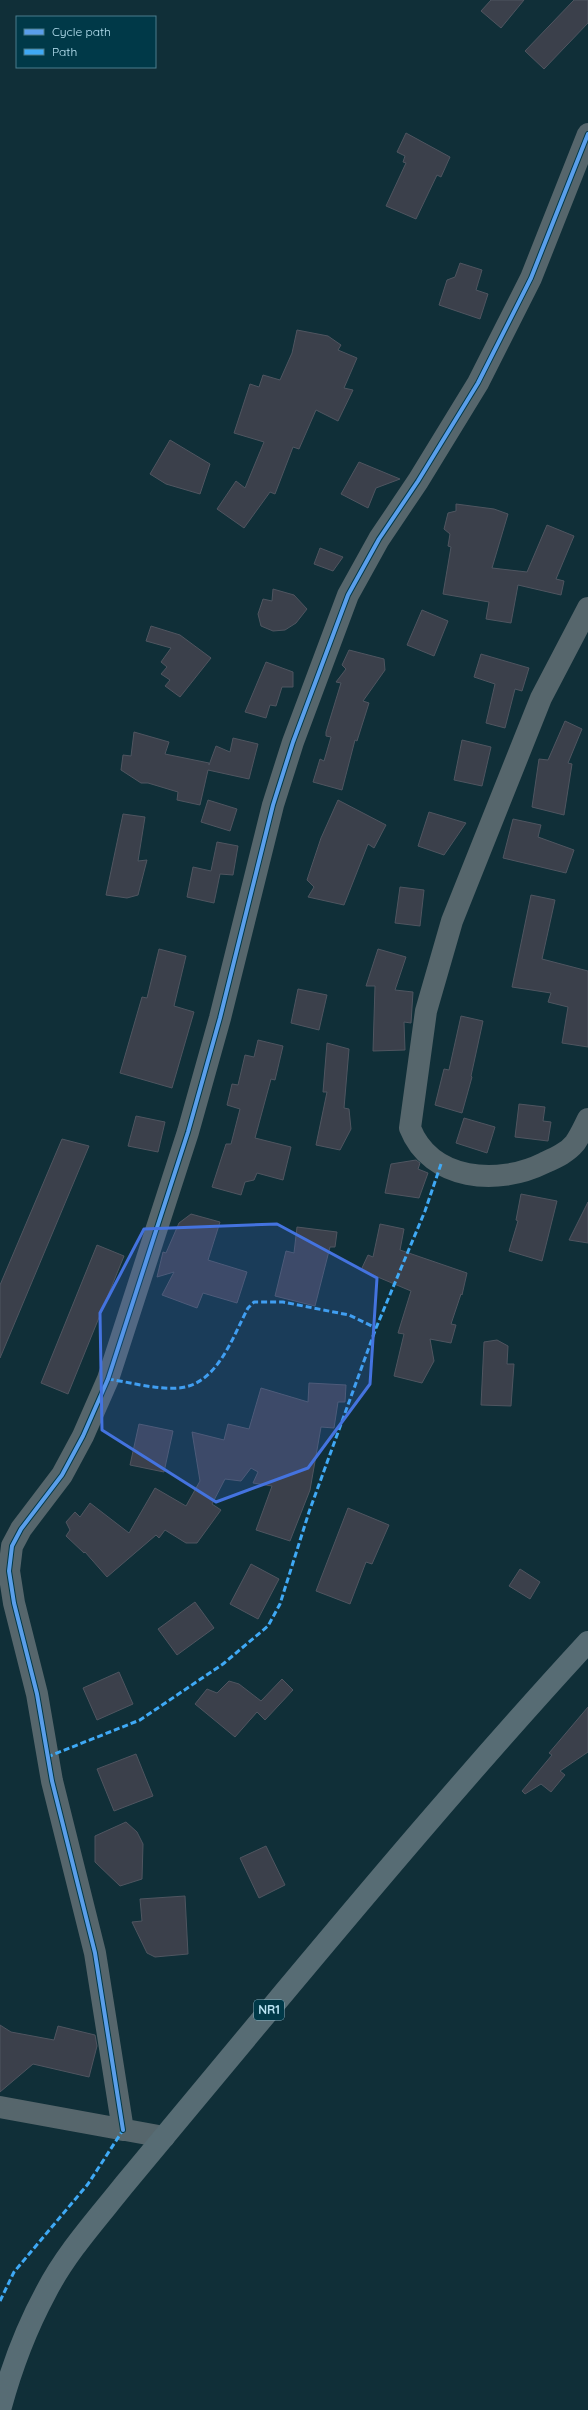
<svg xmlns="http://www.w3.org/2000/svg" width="588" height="2410" font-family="Quicksand,sans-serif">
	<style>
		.building { fill: #3b404b; stroke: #4f5560 }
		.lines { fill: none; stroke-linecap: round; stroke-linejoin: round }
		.minor { stroke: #56666c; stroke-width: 22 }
		.highway { stroke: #576c74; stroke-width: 22 }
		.quiet { stroke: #3fa9f5; stroke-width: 3; stroke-dasharray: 6 3; stroke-linecap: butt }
		.cycleway-casing { stroke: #003948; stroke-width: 6 }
		.cycleway { stroke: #5a9eea; stroke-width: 4 }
		.marked { fill: #4473df; fill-opacity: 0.2; stroke: #4473df; stroke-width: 3; stroke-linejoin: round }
		.labels { text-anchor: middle; stroke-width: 3.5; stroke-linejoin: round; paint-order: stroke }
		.shield { fill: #003948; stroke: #82b0c0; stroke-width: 1 }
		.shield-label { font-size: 12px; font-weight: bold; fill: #b9e3f3 }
	</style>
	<rect width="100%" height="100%" fill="#102f38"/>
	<path class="building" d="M491,0H524L501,28L481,11Z
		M574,0H588V23L544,69L525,51Z
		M406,133L450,157L441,177L437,175L416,219L386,206L406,163L403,162L405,156L397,152Z
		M460,263L482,270L476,290L488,294L480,319L439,305L447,280L455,277Z
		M297,330L328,336L341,345L338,350L357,358L344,388L353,390L338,421L316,410L299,449L293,447L275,494L270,492L244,528L217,509L236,481L245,488L264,442L234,433L250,384L259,387L263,375L280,380L292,353Z
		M170,440L210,464L200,494L166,484L150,474Z
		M359,462L400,479L376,488L368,508L341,494Z
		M456,504L494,509L508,514L492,568L527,572L547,525L574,536L556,579L564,581L561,595L518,585L511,623L486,619L489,602L443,594L451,547L448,546L450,534L444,529L448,513L456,511Z
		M320,548L343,557L333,571L314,564Z
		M273,589L294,595L307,609L296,623L285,630L273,631L261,626L258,614L263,599L272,601Z
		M422,610L448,621L434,656L407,645Z
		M151,626L180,635L211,658L180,697L165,686L170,680L161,674L167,667L161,662L171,648L146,641Z
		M349,650L384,659L385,670L363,701L369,703L357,741L355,740L342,790L313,782L320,759L324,761L331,737L326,736V732L341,683L336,682L346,669L342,665Z
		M481,654L529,668L522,691L515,689L505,728L486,723L495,684L474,677Z
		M266,662L293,672V687H282L276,706L270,705L266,718L245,712Z
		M565,721L582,729L568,763L572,764L564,815L532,807L539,759L548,760Z
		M134,732L169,742L165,754L209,763V765L216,746L230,752L233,738L258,744L249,779L208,770L200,805L177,800L178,792L148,783H141L121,770L123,755L131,756Z
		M462,740L491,747L482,786L454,780Z
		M208,800L237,809L230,831L201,822Z
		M338,800L386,825L374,848L368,844L344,905L308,897L314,887L307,880L321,838Z
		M429,812L466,823L444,855L418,846Z
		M123,814L145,817L138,861L147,860L138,895L127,898L106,895Z
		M513,819L541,825L538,837L574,850L566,873L503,858Z
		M217,842L238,846L233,875L220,874L214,903L187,897L193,867L211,871Z
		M400,887L424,890L420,926L395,923Z
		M531,895L555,900L542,959L588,971V1047L562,1043L568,1007L548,1002L551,993L512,987Z
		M159,949L186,956L174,1006L194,1012L172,1088L120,1073L142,997L147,998Z
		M378,949L406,957L395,990L413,992L411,1023L404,1022L405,1050L373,1051L375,986H366Z
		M298,989L327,995L319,1030L291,1023Z
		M461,1016L483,1021L471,1076L472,1077L462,1113L435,1105L444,1069L449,1070Z
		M258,1040L283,1046L275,1080L271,1079L255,1138L291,1147L283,1180L257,1173L254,1180L245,1182L241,1195L212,1187L226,1144H231L240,1109L227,1105L232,1084L238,1085L245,1055L254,1057Z
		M327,1043L349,1049L344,1108L349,1109L351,1129L340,1150L316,1145L327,1092H323Z
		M519,1104L545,1107L543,1121L551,1122L548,1141L515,1137Z
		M136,1116L165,1122L158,1152L128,1146Z
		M464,1118L495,1127L487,1153L456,1143Z
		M62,1139L89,1146L0,1358V1285Z
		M416,1160L420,1163L418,1169L428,1173L419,1198L385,1193L391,1164Z
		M521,1194L557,1201L542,1261L509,1251L518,1221L516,1220Z
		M588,1202V1243L569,1240Z
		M191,1214L220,1222L208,1260L247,1272L237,1303L203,1293L197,1308L162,1295L174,1272L157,1277L163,1252L166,1253L179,1223Z
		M380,1224L404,1229L400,1250L467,1273L462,1295L461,1294L451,1324L456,1325L451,1343L430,1339L434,1361L422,1383L394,1376L404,1334L398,1333L411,1291L361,1270L368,1255L373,1257Z
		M297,1227L337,1232L335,1247H330L315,1306L275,1296L286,1251L294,1253Z
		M97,1245L124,1256L68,1394L41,1383Z
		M497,1340L508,1346L507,1364H514L511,1406L481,1405L484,1342Z
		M309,1383L346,1385L345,1402H338L334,1428L321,1427L310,1490L290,1541L256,1530L272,1486L253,1483L258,1472L251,1468L241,1481L225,1479L212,1504L221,1510L197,1543H186L165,1530L159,1538L156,1535L107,1577L85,1552L84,1553L66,1536L70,1530L66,1522L75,1512L80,1517L90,1503L129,1533L155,1488L186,1506L200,1481L192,1432L224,1440L228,1424L249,1429L261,1388L308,1402Z
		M139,1424L173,1431L164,1472L130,1465Z
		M348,1508L389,1525L372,1564L366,1562L350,1604L316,1591Z
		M251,1564L279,1579L258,1619L230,1604Z
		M520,1569L540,1582L530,1599L509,1586Z
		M195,1602L214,1628L177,1655L158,1629Z
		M119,1672L133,1704L97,1720L83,1688Z
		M282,1679L293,1690L265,1720L257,1712L235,1737L195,1704L207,1689L217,1693L229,1681L239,1684L261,1701Z
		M588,1707V1752L560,1771L565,1775L551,1792L541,1784L525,1794L522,1791L552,1755L549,1753Z
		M136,1754L153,1796L114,1811L97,1769Z
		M126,1822L137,1832L143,1844L142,1879L120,1886L95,1862V1836Z
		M266,1846L285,1885L259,1898L240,1858Z
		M185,1896L188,1954L155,1957L147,1953L132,1922L142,1921L140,1899Z
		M0,2025L11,2032L54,2040L58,2026L95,2035L97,2046L89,2077L33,2064L0,2092Z"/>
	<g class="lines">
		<path class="minor" d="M588,608L541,698L452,921L426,1011L410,1128C431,1181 498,1186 544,1163C555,1158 567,1153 575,1143C580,1136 584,1127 588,1119
			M0,2107L164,2137
			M123,2130L95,1953L52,1781L37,1694L14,1603L9,1571L12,1546L21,1529L62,1475L83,1436L108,1379L188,1132L220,1018L273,805L293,742L348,595L379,539L418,481L478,383L531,278L588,134"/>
		<path class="highway" d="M0,2410C11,2369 26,2329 46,2292C66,2253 97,2219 124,2185C167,2134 209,2082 252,2031C362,1899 472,1768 588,1642"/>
		<path class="quiet" d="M108,1379C129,1382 157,1390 178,1388C217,1386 233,1336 248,1308L254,1302H283L349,1315L376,1328
			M47,1757L140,1720L223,1664L268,1626L280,1604L309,1512L376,1328L425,1211L441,1164
			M0,2301L14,2272L88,2184L123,2130"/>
		<g class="cycleway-casing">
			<path id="cycleway" d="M123,2130L95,1953L52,1781L37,1694L14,1603L9,1571L12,1546L21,1529L62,1475L83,1436L108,1379L188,1132L220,1018L273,805L293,742L348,595L379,539L418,481L478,383L531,278L588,134"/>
		</g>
		<use href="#cycleway" class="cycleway"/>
	</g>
	<path class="marked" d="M277,1224L377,1278L370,1384L308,1468L216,1502L102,1430L100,1313L144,1229Z"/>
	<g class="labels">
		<rect class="shield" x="254" y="2000" width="30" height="20" rx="3"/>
		<g class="shield-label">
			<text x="269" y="2014">NR1</text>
		</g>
	</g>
	<rect x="16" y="16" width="140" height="52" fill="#003948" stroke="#4a7d8c"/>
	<rect x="24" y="29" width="20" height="6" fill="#5a9eea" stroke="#4a7d8c"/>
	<text x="52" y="36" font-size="12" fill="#b9e3f3">Cycle path</text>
	<rect x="24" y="49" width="20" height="6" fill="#3fa9f5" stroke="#4a7d8c"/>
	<text x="52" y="56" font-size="12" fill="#b9e3f3">Path</text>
</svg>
